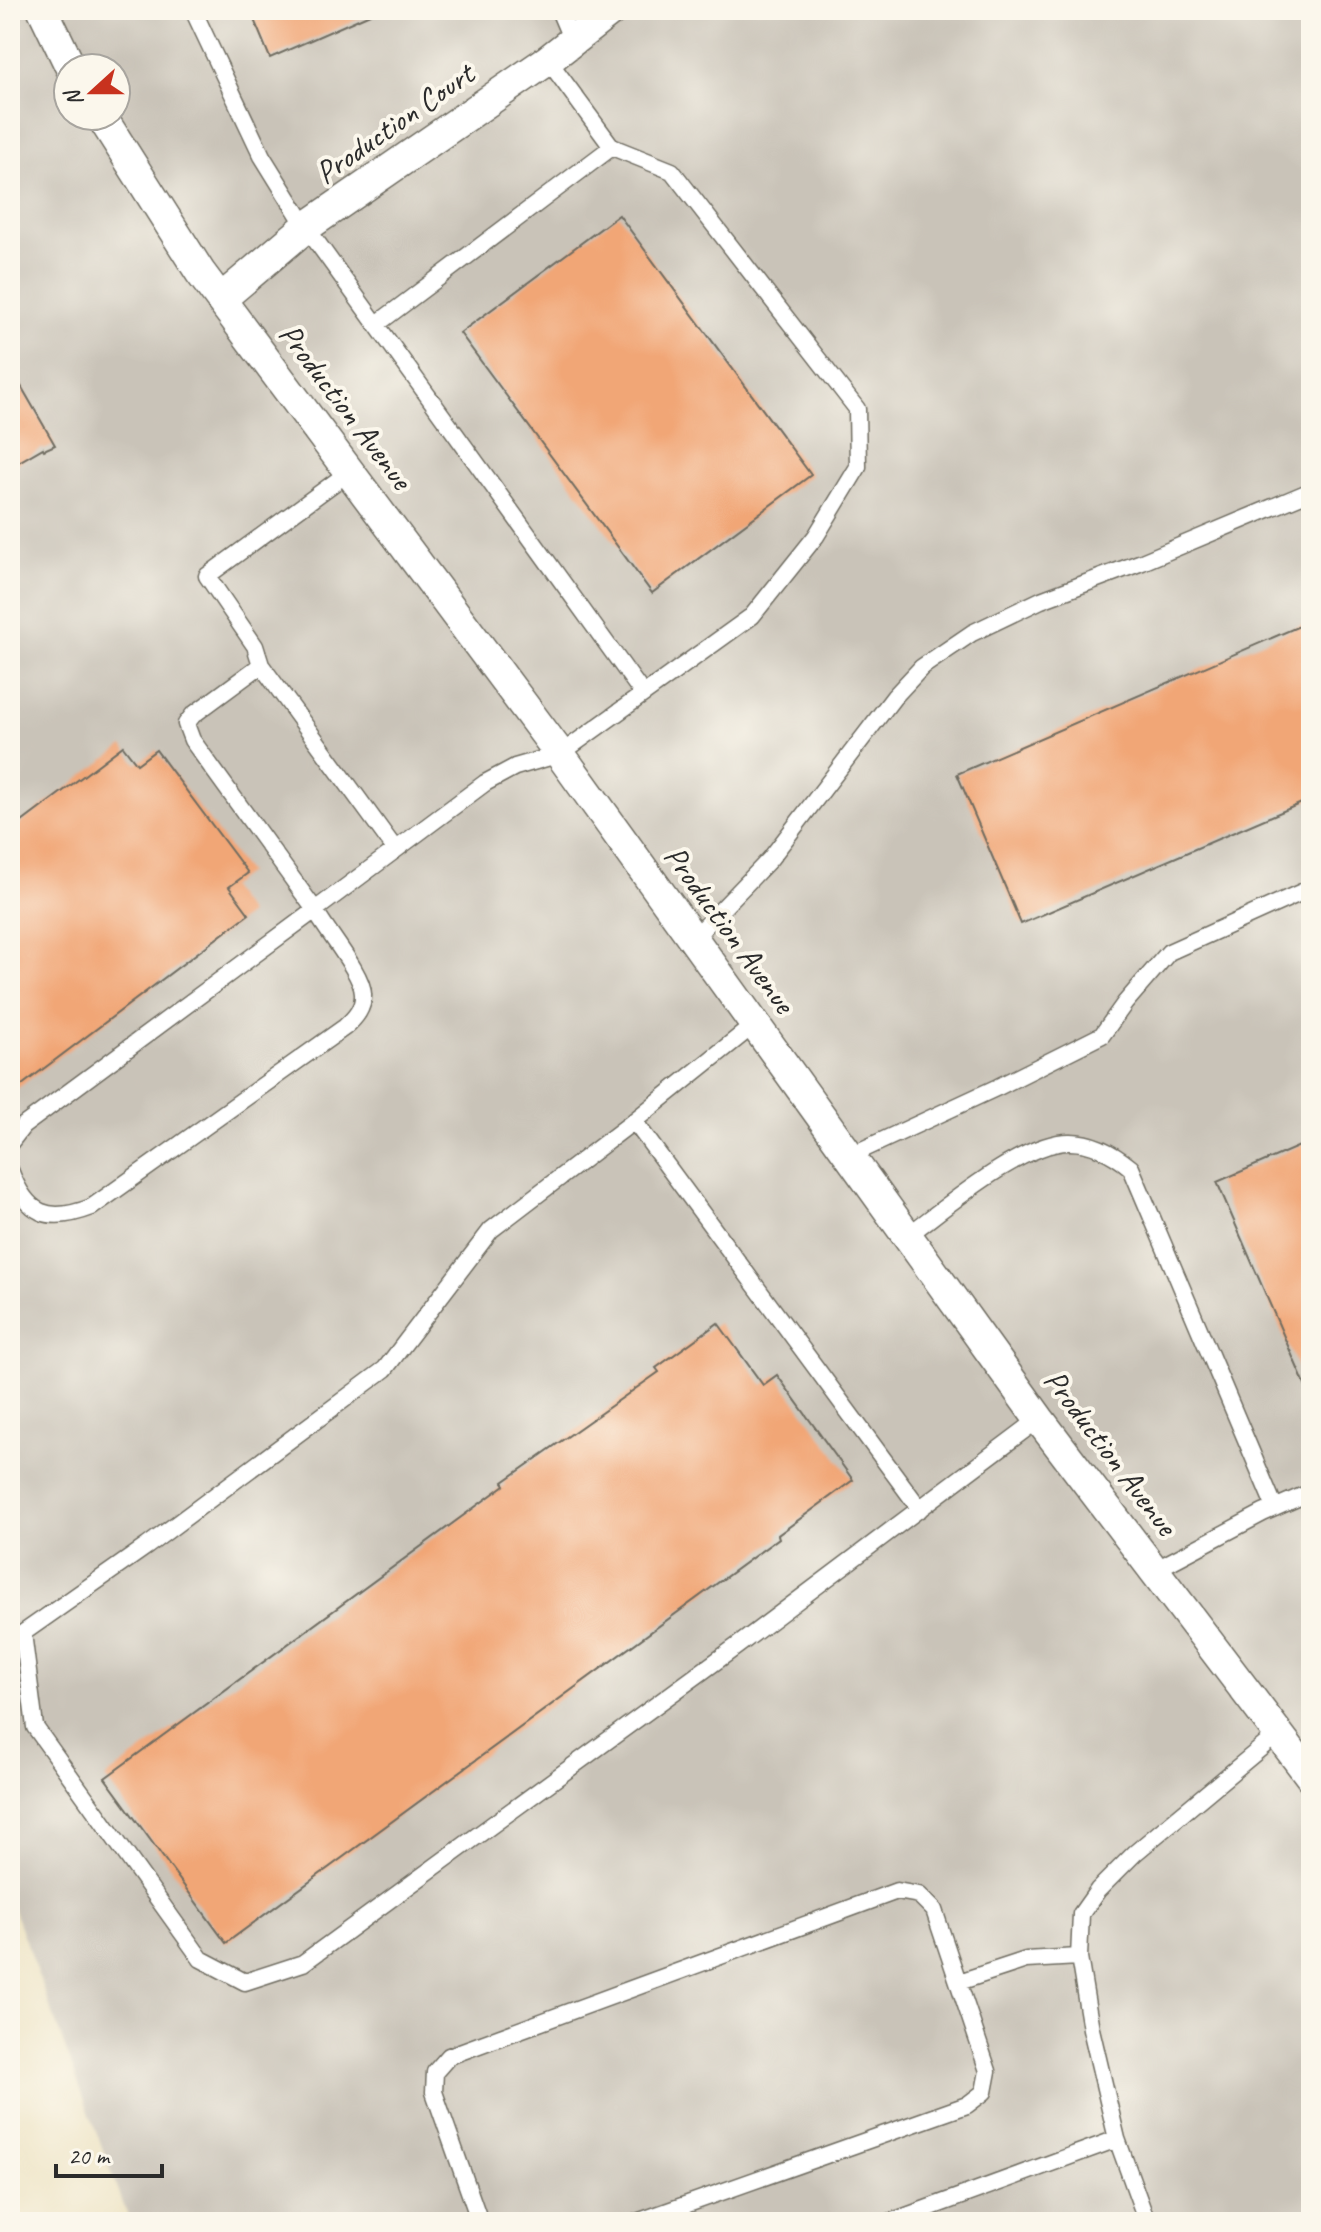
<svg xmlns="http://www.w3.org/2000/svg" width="1321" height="2232" font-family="Caveat,sans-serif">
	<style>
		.industrial { fill: #c9c3b8; fill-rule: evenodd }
		.building { fill: #f1a676 }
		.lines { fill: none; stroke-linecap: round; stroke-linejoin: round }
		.lane-casing { stroke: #6f6c61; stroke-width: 19 }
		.street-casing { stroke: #6f6c61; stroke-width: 33 }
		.lane { stroke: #fff; stroke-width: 16 }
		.street { stroke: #fff; stroke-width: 30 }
		.labels { text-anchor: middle; stroke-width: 8; stroke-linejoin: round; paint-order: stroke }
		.street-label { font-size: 32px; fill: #2b2b2b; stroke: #fbf7ec }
	</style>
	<rect width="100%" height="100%" fill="#fbf7ec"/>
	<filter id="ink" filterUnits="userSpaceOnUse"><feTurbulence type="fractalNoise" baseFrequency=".0125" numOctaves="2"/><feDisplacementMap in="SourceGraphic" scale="16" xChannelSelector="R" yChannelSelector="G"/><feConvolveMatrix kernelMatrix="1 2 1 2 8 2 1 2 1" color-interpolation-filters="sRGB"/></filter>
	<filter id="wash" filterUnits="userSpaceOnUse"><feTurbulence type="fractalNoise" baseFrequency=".006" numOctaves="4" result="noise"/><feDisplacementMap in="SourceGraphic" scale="32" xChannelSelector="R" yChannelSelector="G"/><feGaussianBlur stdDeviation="1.8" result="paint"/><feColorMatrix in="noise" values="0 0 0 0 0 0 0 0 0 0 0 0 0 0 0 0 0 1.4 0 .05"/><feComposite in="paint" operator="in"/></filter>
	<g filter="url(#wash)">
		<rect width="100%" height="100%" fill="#eee4c5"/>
		<path class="industrial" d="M10,10H1311V2222H130L10,1900ZM68,68H116V116H68Z"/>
		<g id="blocks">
			<path class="building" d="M250,10H379L270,58Z
				M619,215L811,475L652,593L460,333Z
				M10,367L55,445L44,450L43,448L10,467Z
				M1311,621V799L1021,924L957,774Z
				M123,746L137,764L156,750L248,873L229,887L249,914L10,1094V831Z
				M1311,1141V1399L1217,1182Z
				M718,1323L763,1385L777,1375L853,1480L778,1535L779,1538L226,1943L105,1778L505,1485L503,1482L659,1372L656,1368Z"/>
		</g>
	</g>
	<g filter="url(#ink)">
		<use href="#blocks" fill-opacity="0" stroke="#6f6c61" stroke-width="2"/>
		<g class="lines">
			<g class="lane-casing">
				<path id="lane" d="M193,10L262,156L306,227L643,694
					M559,10L572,41
					M377,324L612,147
					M261,665L255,646L207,576L349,472
					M395,849L261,665L193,715L186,724L192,740L315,910L485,783L515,767L560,754L752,616L816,536L858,467L857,409L672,171L612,147L548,60
					M693,939L770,859L894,697L922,667L972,633L1041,600L1142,562L1311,491
					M755,1024L634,1121L491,1230L385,1369L147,1546L23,1633L35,1727L201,1959L245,1982L303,1963L737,1646L1039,1419
					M634,1121L920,1509
					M10,1143L23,1126L315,910C326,931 363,974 363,994C364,1008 355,1018 345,1027L92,1207C48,1224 27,1215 10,1170
					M849,1156L998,1087L1102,1035L1125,1003L1169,952L1311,888
					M907,1236C945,1208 1023,1141 1070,1142C1093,1142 1114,1154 1131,1168L1275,1508
					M1155,1570L1263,1513L1311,1492
					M959,1982L1026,1960L1079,1957
					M480,2222L434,2092L435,2072L449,2056L897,1891L919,1895L934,1910L988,2071L984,2092L967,2105L637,2222
					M890,2222L1117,2139
					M1147,2222L1117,2139L1091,2029L1079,1957L1081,1914L1098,1890L1135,1853L1279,1733"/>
			</g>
			<g class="street-casing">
				<path id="street" d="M43,10L71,68
					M101,116L200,272L560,754L1039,1419L1311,1777
					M221,299L306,227L548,60L612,10"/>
			</g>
			<use href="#lane" class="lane"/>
			<use href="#street" class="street"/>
		</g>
	</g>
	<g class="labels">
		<g class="street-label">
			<text transform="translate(394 123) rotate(-35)" y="11">Production Court</text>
			<text transform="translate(346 406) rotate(53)" y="11">Production Avenue</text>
			<text transform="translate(730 929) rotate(54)" y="11">Production Avenue</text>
			<text transform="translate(1111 1452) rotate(53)" y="11">Production Avenue</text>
		</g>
	</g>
	<rect width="1321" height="2232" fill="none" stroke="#fbf7ec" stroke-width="40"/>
	<g transform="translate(92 92) rotate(249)"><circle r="38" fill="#fbf7ec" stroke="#a8a59f" stroke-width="2"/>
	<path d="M0-6L14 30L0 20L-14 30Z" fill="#c8321e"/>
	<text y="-12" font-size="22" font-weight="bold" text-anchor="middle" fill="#2b2b2b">N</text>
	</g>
	<path d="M56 2164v12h106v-12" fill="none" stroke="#2b2b2b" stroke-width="4"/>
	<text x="68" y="2164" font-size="24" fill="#2b2b2b" stroke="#fbf7ec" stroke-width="6" paint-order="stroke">20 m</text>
</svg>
